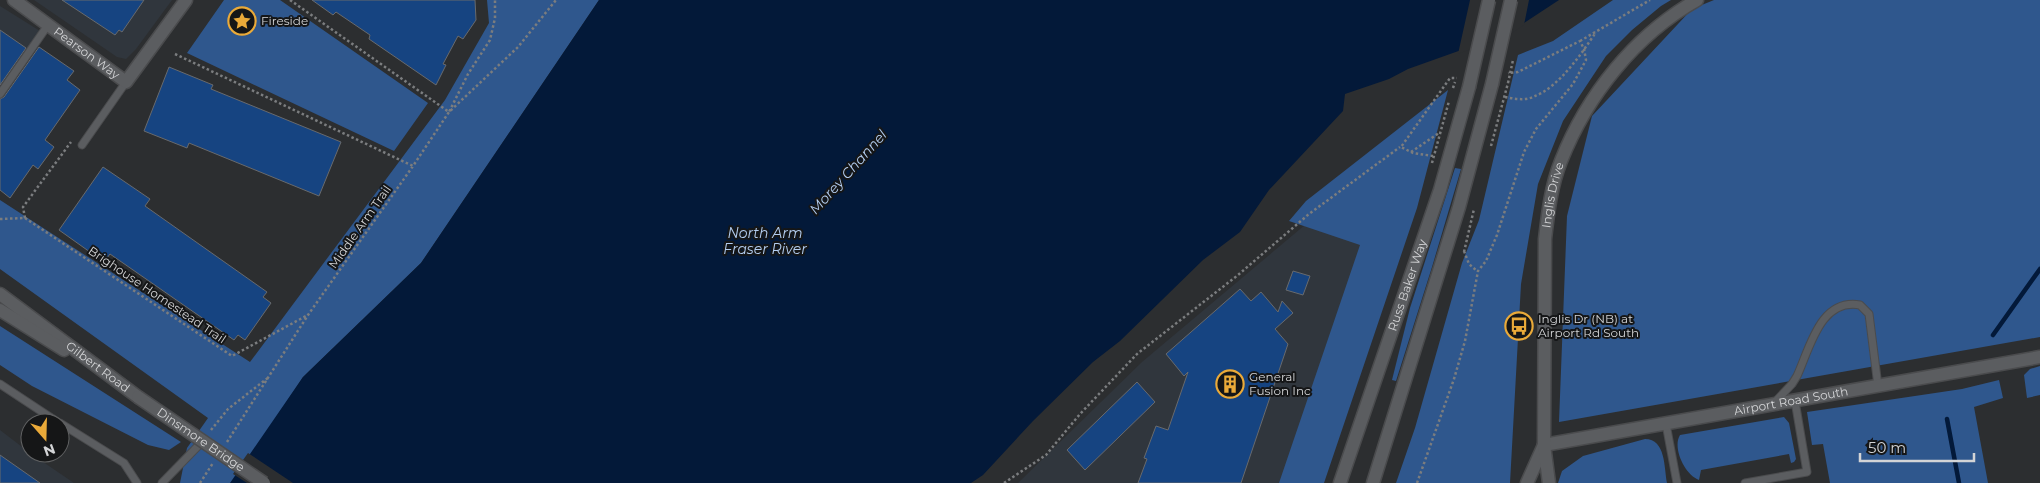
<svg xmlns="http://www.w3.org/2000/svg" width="2040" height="483" font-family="Montserrat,sans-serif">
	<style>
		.built { fill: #30363d }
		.green { fill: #2f578d }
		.water { fill: #031939 }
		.pier { fill: #2c2e30 }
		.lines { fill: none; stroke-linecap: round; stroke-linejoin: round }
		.stream { stroke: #031939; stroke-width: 4.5 }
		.building { fill: #164481; stroke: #686a6d }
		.service-casing { stroke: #4a4b4d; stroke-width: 9 }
		.minor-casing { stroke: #4a4b4d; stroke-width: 15 }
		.secondary-casing { stroke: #4a4b4d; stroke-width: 15 }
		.path { stroke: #7b7d7f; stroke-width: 2.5; stroke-dasharray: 2.5 2.5; stroke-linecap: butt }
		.service { stroke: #5b5d60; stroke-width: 7 }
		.minor { stroke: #5b5d60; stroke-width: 12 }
		.secondary { stroke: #5b5d60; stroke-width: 12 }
		.secondary-bridge-casing { stroke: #4a4b4d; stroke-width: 15; stroke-linecap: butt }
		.path-bridge { stroke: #7b7d7f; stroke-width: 2.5; stroke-dasharray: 2.5 2.5; stroke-linecap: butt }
		.secondary-bridge { stroke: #5b5d60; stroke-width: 12 }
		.labels { text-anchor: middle; stroke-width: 4; stroke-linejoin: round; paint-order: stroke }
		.poi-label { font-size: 12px; fill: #d3d4d6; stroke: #151617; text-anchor: start }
		.street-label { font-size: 12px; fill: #d3d4d6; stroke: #151617 }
		.water-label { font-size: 14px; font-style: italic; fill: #b3cdf0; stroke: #151617 }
	</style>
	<rect width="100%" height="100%" fill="#2c2e30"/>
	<path class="built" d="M34,0H172L136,49L126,59L117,57Z
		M0,6L40,31L0,87Z
		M1318,214L1365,232L1281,483H1018L1142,362Z
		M0,430L30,453L74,483H0Z"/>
	<path class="green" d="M224,0H280L428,103L394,151L187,53Z
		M487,0H599L421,263L303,377L233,483H180L187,448L208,418L0,269V200L250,362L445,100L489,23Z
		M1613,0H1671L1661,6L1632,30L1606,56L1563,121L1538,184L1521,284L1510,483H1396L1415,428L1462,263L1479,220L1518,55L1553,41Z
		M1714,0H2040V337L1559,422L1567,216L1592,116L1692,9Z
		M1448,90L1417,208L1324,483H1279L1360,245L1289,221L1306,201Z
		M1455,168L1461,169L1432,267L1396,381L1392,380L1410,308Z
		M0,326L181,442L169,450L148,445L32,386L0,365Z
		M2040,366V395L2027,398L2024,375L2030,369Z
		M1999,380L2003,398L1974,407L1988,483H1830L1823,444L1812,445L1807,412L1962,389Z
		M1784,417L1789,423L1796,459L1794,462L1791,463L1789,454L1701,470L1699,480C1685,475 1672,448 1680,435Z
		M1645,439C1666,439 1664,468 1667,483H1558L1562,471L1583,456Z"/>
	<path class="water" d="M599,0H1559L1509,33L1408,69L1389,79L1345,94L1343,111L1269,190L1240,232L1203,260L1120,341L1093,362L1033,421L983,475L971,483H230L303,377L421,263Z"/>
	<path class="pier" d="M1470,0H1529L1524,25L1509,35L1458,54Z
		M248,453L293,483H247L233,474Z"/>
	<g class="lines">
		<path class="stream" d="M1993,335L2040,269
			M1947,419L1959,483"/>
	</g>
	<path class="building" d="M62,0H144L122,32L119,30L115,35Z
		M312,0H475L476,20L463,39L458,36L443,64L446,65L436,85L369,39L370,35L336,12L333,15Z
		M0,30L26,48L0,85Z
		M39,47L74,71L67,80L80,90L45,140L54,147L38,169L33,165L10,198L0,190V99L4,97Z
		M169,67L213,85L211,89L341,142L319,196L189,143L187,148L144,131Z
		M103,167L150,199L145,206L267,292L263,297L271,303L245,340L238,335L234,340L110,254L104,262L59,230Z
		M1293,271L1310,276L1303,295L1286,290Z
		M1240,289L1251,301L1261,292L1278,312L1282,301L1293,313L1275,329L1288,344L1241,483H1138L1147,459L1144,458L1156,426L1168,430L1188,372L1184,376L1166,354Z
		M1137,382L1155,402L1085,470L1067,450Z
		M0,455L40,483H0Z"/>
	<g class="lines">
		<g class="service-casing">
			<path id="service" d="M0,94L48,25
				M82,145L126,82
				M0,384L59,423
				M1775,402L1792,384L1797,376C1810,348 1820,298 1860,305L1869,314L1878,386
				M60,423L124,463L137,483
				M1666,424L1677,483
				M162,483L199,445
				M1745,483L1807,472L1795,401"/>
		</g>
		<g class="minor-casing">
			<g id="minor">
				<path id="s1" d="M14,0L126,82L186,0"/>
				<path id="s2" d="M1544,445L2040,357"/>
				<path d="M1527,483L1544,445"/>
				<path id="s3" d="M1549,483L1544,445L1545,239C1548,213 1551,186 1561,161C1587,95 1635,35 1697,0"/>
			</g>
		</g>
		<g class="secondary-casing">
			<g id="secondary">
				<path id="s4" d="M0,294L138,397"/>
				<path d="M0,310L64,350"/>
				<path id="s5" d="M1340,483L1440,190L1469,87"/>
				<path d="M1373,483L1459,207L1492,84"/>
			</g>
		</g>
		<path class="path" d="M290,0L449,112L468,74L490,40L495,18V0
			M1580,41L1650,0
			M175,54L413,166
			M1505,97C1515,99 1526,101 1535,96C1559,87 1582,53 1596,32
			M1491,146L1508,83
			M1411,152L1439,133
			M1433,156L1413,153L1401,147L1450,78H1457
			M1432,163L1449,101
			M25,218L23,207L71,142
			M0,219L25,218L232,356L306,316
			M1464,251L1469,264L1477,271
			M1464,252L1474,209
			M211,430L228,409L269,377
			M227,442L308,315L413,166L449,112L518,47L556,0
			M200,483L213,463
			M1004,483L1046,455L1080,414L1137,354L1238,275L1309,214L1400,147
			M1417,483L1454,379L1465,341L1478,271L1486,261L1497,235L1524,152L1536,129L1573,84L1586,60L1584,49L1580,41L1518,72L1508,73"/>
		<use href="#service" class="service"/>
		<use href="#minor" class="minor"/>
		<use href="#secondary" class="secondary"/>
		<g class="secondary-bridge-casing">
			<g id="secondary-bridge">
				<path d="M1492,84L1511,0"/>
				<path d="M1469,87L1489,0"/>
				<path id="s6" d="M138,397L264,483"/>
			</g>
		</g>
		<path class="path-bridge" d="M1508,83L1513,60
			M1453,88L1455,82"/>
		<use href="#secondary-bridge" class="secondary-bridge"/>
	</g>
	<defs>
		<g id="sight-ring" transform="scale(1.4375)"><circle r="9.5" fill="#151617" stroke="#eaaa39" stroke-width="1.5"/><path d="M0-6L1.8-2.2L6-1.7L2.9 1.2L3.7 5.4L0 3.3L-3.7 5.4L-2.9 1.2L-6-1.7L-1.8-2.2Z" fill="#eaaa39"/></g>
		<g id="bus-ring" transform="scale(1.4375)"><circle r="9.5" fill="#151617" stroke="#eaaa39" stroke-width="1.5"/><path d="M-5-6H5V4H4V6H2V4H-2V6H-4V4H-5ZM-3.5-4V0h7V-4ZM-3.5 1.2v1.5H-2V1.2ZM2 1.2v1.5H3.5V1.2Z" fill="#eaaa39"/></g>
		<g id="building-ring" transform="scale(1.4375)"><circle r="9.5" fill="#151617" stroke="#eaaa39" stroke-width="1.5"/><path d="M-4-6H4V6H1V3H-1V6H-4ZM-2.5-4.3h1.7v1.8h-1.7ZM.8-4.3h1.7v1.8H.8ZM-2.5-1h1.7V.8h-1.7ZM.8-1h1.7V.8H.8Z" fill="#eaaa39"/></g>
	</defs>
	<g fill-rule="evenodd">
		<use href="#sight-ring" x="242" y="21"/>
		<use href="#bus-ring" x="1519" y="326"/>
		<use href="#building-ring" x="1230" y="384"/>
	</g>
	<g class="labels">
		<g class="poi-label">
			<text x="261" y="25">Fireside</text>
			<text x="1538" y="323">Inglis Dr (NB) at<tspan x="1538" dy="14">Airport Rd South</tspan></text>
			<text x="1249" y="381">General<tspan x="1249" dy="14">Fusion Inc</tspan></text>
		</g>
		<g class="street-label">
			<text dy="4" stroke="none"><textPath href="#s1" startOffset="90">Pearson Way</textPath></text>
			<text dy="4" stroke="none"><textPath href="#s3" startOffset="289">Inglis Drive</textPath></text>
			<text transform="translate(360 227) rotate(-55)" y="4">Middle Arm Trail</text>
			<text dy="4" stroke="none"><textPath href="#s5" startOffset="209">Russ Baker Way</textPath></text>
			<text transform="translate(157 295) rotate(34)" y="4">Brighouse Homestead Trail</text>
			<text dy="4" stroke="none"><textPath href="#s4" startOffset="122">Gilbert Road</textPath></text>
			<text dy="4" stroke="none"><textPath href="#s2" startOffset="251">Airport Road South</textPath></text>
			<text dy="4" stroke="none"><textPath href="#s6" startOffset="76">Dinsmore Bridge</textPath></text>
		</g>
		<g class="water-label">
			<text transform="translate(848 172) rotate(-48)" y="5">Morey Channel</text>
			<text x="765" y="238">North Arm<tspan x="765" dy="16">Fraser River</tspan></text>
		</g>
	</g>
	<g transform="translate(45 438) rotate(160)"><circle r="24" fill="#151617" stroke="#616263"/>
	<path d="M0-4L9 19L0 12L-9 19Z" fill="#eaaa39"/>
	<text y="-8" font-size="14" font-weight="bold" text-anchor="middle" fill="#d3d4d6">N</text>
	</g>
	<path d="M1860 453v8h114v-8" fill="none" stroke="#d3d4d6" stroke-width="2.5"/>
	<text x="1868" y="453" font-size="15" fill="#d3d4d6" stroke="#151617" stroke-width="4" paint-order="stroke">50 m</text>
</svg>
